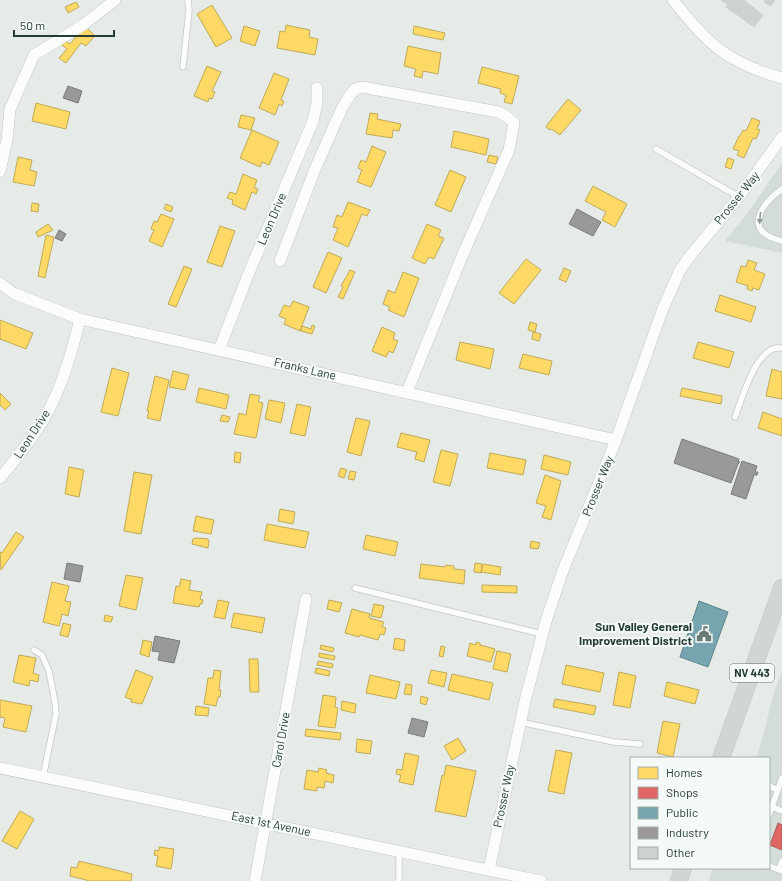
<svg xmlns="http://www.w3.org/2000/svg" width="782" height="881" font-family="Barlow,sans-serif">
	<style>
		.built { fill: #d4dcd8 }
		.homes { fill: #ffd966; stroke: #beaa57 }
		.shops { fill: #e06666; stroke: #a85a57 }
		.public { fill: #76a5af; stroke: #5e868a }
		.industry { fill: #999; stroke: #767d7b }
		.building { fill: #cdd2d0; stroke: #cfd4d1 }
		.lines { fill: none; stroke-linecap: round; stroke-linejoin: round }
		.lane-casing { stroke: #c3c8c5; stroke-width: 7 }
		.street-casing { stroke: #c3c8c5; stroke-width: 12 }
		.primary-casing { stroke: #c2cac7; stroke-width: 18 }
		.lane { stroke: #fbfcfc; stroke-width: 5.5 }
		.street { stroke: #fbfcfc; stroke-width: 11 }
		.primary { stroke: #cfd6d4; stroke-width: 17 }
		.oneway { fill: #909c98 }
		.labels { text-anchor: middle; stroke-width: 4; stroke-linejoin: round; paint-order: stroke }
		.shield { fill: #f5f9f7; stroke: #63756f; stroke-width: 1 }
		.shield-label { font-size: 11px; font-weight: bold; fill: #253d35 }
		.street-label { font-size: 12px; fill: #253d35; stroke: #f5f9f7 }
		.poi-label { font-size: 12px; font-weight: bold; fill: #253d35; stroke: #f5f9f7; text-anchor: end }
	</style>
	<rect width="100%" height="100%" fill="#e6ebe8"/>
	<path class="built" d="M782,163V253L725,241L748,212Z
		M782,671V881H709L712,868H769V758H757L774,693Z"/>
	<path class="homes" d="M76,2L79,7L68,13L65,7Z
		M212,5L232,38L216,47L197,14Z
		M286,25L310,30L309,37L318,39L315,55L277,48L280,31L285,32Z
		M85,26L95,36L86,46L81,43L66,63L59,58L67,49L62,45L65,40L70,44Z
		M244,26L260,31L255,46L240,41Z
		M414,26L445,33L443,40L413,34Z
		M408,46L441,53L438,74L423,71L422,78L414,76L416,69L404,66Z
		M207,66L221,72L212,91L215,92L212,99L209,98L208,102L194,96Z
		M482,67L519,76L512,104L504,102L506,95L500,93L501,89L478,83Z
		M274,73L289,79L281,100L284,101L282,106L279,104L275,115L259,108Z
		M568,99L581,110L560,135L551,129L550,130L546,127L547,125Z
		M36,103L70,112L66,129L32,121Z
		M370,113L378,114L377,119L401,124L399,131L393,130L392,138L366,134Z
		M241,115L255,118L251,130L238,127Z
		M752,118L760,121L757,129L760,130L756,139L753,138L744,158L737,155L739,151L733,149L739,136H740L743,130L746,131Z
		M252,130L279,142L269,165L262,162L260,167L240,158Z
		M454,131L489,139L486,155L451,147Z
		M372,146L386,152L371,187L357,182L362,170L358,168L361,160L366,162Z
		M489,155L498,157L496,164L487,162Z
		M18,157L32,160L30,170L37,172L34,186L13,182Z
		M728,158L734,160L731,169L725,167Z
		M450,170L466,177L451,212L435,205Z
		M243,174L257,180L254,188L258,189L256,194L252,192L245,210L232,204L233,200L227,198L230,192L236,194Z
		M593,186L627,204L615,227L602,220L606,212L585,201Z
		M348,202L370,210L367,216L362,214L348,247L333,240L338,228L333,227L337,215L342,217Z
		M32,203L39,204L38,212L31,211Z
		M166,204L173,207L171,212L164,209Z
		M161,214L174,219L162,247L149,241L154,230L151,229L154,221L157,222Z
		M48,224L53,230L38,237L36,232Z
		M427,224L441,230L438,236L444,238L434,259L429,257L425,264L412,258Z
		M220,226L235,231L222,267L207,262Z
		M46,235L54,237L45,278L38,276Z
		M328,252L342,258L326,293L313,287Z
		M526,259L541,270L514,304L499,293Z
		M748,260L757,263L754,270L765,274L759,290L753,288L752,291L747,289L748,286L736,282L741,266L746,267Z
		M184,266L192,269L176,307L168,304Z
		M564,268L571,271L566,282L559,279Z
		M350,270L355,272L343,299L338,297L343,287L341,286Z
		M403,272L419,278L404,317L388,310L390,307L383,304L388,290L395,293Z
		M720,295L756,307L751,322L715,311Z
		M293,301L309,307L300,331L284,324L286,319L279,316L284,305L290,307Z
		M0,320L33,333L26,349L0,339Z
		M530,322L537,324L535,332L528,330Z
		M312,325L315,326L312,334L301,331L302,326L311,329Z
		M382,327L395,333L393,339L398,341L393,353L389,351L386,357L372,351Z
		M533,332L541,334L539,341L532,339Z
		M460,342L494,349L490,369L456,360Z
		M698,342L734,352L729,368L693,358Z
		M523,354L552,361L549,375L519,368Z
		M112,368L129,373L118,416L101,412Z
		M772,369L782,372V399L766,396Z
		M173,371L189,375L185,390L169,387Z
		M155,376L169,380L160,421L147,418L149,411H147Z
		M199,388L229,395L226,409L196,402Z
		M682,388L722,396L721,404L680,396Z
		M0,393L11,404L5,410L0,405Z
		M250,394L260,396L258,402L263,403L256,438L234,434L239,413L246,415Z
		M269,400L285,403L281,423L265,419Z
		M297,404L311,407L305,436L290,433Z
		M763,412L782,419V436L758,428Z
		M222,415L230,417L228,422L220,421Z
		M356,418L370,421L361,456L347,452Z
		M401,433L430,440L424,462L415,459L417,452L397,447Z
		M441,450L458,454L450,486L433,482Z
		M235,452L241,453L240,463L234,462Z
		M490,453L526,460L523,475L487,468Z
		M544,455L571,462L568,475L541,469Z
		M69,467L84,470L79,497L65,494Z
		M341,468L347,470L344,478L338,476Z
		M350,471L356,472L354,480L348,479Z
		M134,472L152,475L141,534L124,531Z
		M545,475L561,481L551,520L542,517L546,506L536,503Z
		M280,509L295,512L293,524L278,521Z
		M196,516L214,520L211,534L193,531Z
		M267,524L309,532L305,548L264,540Z
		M16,532L24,537L1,570L0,552L2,553Z
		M366,535L398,542L395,556L363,549Z
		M196,538L208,539L209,541L208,548L192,544L193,539Z
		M531,541L540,543L538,549L530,548Z
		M475,563L482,564L481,573L474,572Z
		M421,564L445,567L446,565L454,566V569L465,570L464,584L419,578Z
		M483,564L501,567L500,575L481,572Z
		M126,575L143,578L136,610L119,606Z
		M181,579L191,581L189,590L202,592L200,599L203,600L202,604H200L199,607L173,603L176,586L179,587Z
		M52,582L69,586L65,601L71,602L68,616L62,614L59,626L43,622Z
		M482,585L517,586V593L482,592Z
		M218,600L229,602L225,619L214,617Z
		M329,600L342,603L339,612L327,609Z
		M374,604L384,606L381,618L371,616Z
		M352,609L370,614L369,618L384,622L382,627L386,628L384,635L380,634L378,640L360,635L359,637L345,633Z
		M234,613L265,618L262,633L231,627Z
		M105,615L113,617L111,622L104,621Z
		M63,623L71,625L68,637L60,635Z
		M395,638L405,640L404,651L393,649Z
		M143,640L152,642L149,657L140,654Z
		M476,642L480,643V645L495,649L491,662L467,656L470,643L476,645Z
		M321,645L334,648L333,652L320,649Z
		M441,646L445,647L443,657L439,656Z
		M497,651L511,654L507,672L493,669Z
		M319,653L335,656L334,660L319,657Z
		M19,655L36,658L33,673L39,675L38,682L30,680L29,686L13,682Z
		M249,659H258L259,692H250Z
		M318,661L333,664L332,668L317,665Z
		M566,665L604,673L600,692L562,684Z
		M316,668L330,671L329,676L315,673Z
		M136,670L153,677L142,704L131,702L132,700L125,697Z
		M214,670L221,671L219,690H221L220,697H218L216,706L204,704L208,678H213Z
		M431,670L447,673L444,687L428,683Z
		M619,672L636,676L630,708L613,705Z
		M452,674L493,683L489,700L448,690Z
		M370,675L400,682L396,699L366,693Z
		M667,682L699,690L695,704L664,696Z
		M406,684L412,685L411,695L404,694Z
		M323,695L336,697L335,707L338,708L335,728L318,726Z
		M421,696L428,698L426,705L420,703Z
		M555,699L596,706L594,715L553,707Z
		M0,700L32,706L26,732L3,727L5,718L0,717Z
		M342,701L356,704L355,713L341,710Z
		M196,706L209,708L208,716L195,715Z
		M663,721L680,724L673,757L657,753Z
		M306,729L341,733L340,740L305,736Z
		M458,738L466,751L452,760L444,746Z
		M357,739L372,741L370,754L356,752Z
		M556,750L572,753L564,794L548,791Z
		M405,753L419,756L413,785L399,782L401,775L396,774L397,769L402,770Z
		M446,765L476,771L466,817L435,811L442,775L444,776Z
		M319,768L327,770L326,773L334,775L333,783L325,781L324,788L317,787V791L304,789L307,770L318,772Z
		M20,811L34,819L17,849L2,841Z
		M159,847L174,849L171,869L156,866L158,856L154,855L155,850L159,851Z
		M79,861L132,874L131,881H90L70,876L71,867L77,868Z"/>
	<path class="shops" d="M778,823L782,825V850L770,845Z"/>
	<path class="public" d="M699,601L728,612L708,667L680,657Z"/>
	<path class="industry" d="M68,86L82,91L78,103L63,98Z
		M577,209L601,222L593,236L569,224Z
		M59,230L66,234L62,241L55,238Z
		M682,439L739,459L738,462H740L738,464L731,483L674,463Z
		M742,461L757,466L755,472H758L757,475H754L746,499L731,494Z
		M67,563L83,566L80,582L64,579Z
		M155,636L180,641L174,663L158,660L160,652L152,651Z
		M412,718L428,722L424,737L408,733Z"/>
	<path class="building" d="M721,0H744L763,15L754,27L726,7L728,5Z
		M765,0H775L771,6L764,2Z"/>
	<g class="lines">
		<g class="lane-casing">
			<path id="lane" d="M183,67L189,10L188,0
				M656,149L739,197
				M782,189C759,206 743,232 782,241
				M735,417C742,399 757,343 782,348
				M355,588L542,634
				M34,650L42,655L49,671L55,702L56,714L43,777
				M520,722L614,742L640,744
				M769,786L778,790
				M772,807L782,811
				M769,815L782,778
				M399,851V881
				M769,866L782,871
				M779,870L782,861"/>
		</g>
		<g class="street-casing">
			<path id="street" d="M673,0C707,44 728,63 782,78
				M0,171L7,140L10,109L34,55L83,25L115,0
				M280,261L315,169L342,108L350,95L355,89L362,87L498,112L506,116L514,123L509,150L463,254L407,392
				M0,283L13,293L80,319L616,440
				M219,350L248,275L313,121L317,103V88
				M0,478C16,459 31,440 44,419C62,388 72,353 80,319
				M0,768L541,881
				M489,870L525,701L546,621L562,573L616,440L662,311L680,270L690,256L739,197L782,137
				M255,881L306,599"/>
		</g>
		<g class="primary-casing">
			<path id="primary" d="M721,758L782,588
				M679,881L683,868"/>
		</g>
		<use href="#lane" class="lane"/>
		<use href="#street" class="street"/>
		<use href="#primary" class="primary"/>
	</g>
	<defs><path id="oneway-solid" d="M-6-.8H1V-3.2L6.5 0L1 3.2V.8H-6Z"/></defs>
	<use class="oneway" href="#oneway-solid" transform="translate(760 218) rotate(95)"/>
	<defs>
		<g id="civic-bare" transform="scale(1.2)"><path d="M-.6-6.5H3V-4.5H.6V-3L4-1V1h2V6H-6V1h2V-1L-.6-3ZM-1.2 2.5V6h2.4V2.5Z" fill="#697a74" stroke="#f5f9f7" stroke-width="2.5" paint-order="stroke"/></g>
	</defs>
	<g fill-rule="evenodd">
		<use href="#civic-bare" x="704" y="634"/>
	</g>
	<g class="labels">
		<rect class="shield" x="730" y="664" width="44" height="18" rx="3"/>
		<g class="shield-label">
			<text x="752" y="677">NV 443</text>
		</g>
		<g class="street-label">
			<text transform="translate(737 198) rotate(-51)" y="4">Prosser Way</text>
			<text transform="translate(272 219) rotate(-67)" y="4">Leon Drive</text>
			<text transform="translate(305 369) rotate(13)" y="4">Franks Lane</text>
			<text transform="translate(32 434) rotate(-57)" y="4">Leon Drive</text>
			<text transform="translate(598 486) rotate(-68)" y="4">Prosser Way</text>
			<text transform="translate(281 740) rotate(-80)" y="4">Carol Drive</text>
			<text transform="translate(504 796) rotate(-78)" y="4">Prosser Way</text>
			<text transform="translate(271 824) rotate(12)" y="4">East 1st Avenue</text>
		</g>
		<g class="poi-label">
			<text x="692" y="631">Sun Valley General<tspan x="692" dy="14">Improvement District</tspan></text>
		</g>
	</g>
	<rect x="630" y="757" width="140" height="112" fill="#f5f9f7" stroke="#a2aea9"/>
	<rect x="638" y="767" width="20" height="12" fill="#ffd966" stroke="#a2aea9"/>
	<text x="666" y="777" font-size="12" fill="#253d35">Homes</text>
	<rect x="638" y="787" width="20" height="12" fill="#e06666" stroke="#a2aea9"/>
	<text x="666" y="797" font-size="12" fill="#253d35">Shops</text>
	<rect x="638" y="807" width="20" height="12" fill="#76a5af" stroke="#a2aea9"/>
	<text x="666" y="817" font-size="12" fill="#253d35">Public</text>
	<rect x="638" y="827" width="20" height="12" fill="#999999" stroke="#a2aea9"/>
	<text x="666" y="837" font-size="12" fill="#253d35">Industry</text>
	<rect x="638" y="847" width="20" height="12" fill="#cdd2d0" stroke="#a2aea9"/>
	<text x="666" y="857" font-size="12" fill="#253d35">Other</text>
	<path d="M14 30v6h100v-6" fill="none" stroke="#253d35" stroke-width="2"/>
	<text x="20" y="30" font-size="12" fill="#253d35" stroke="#f5f9f7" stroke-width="3" paint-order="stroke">50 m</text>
</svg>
